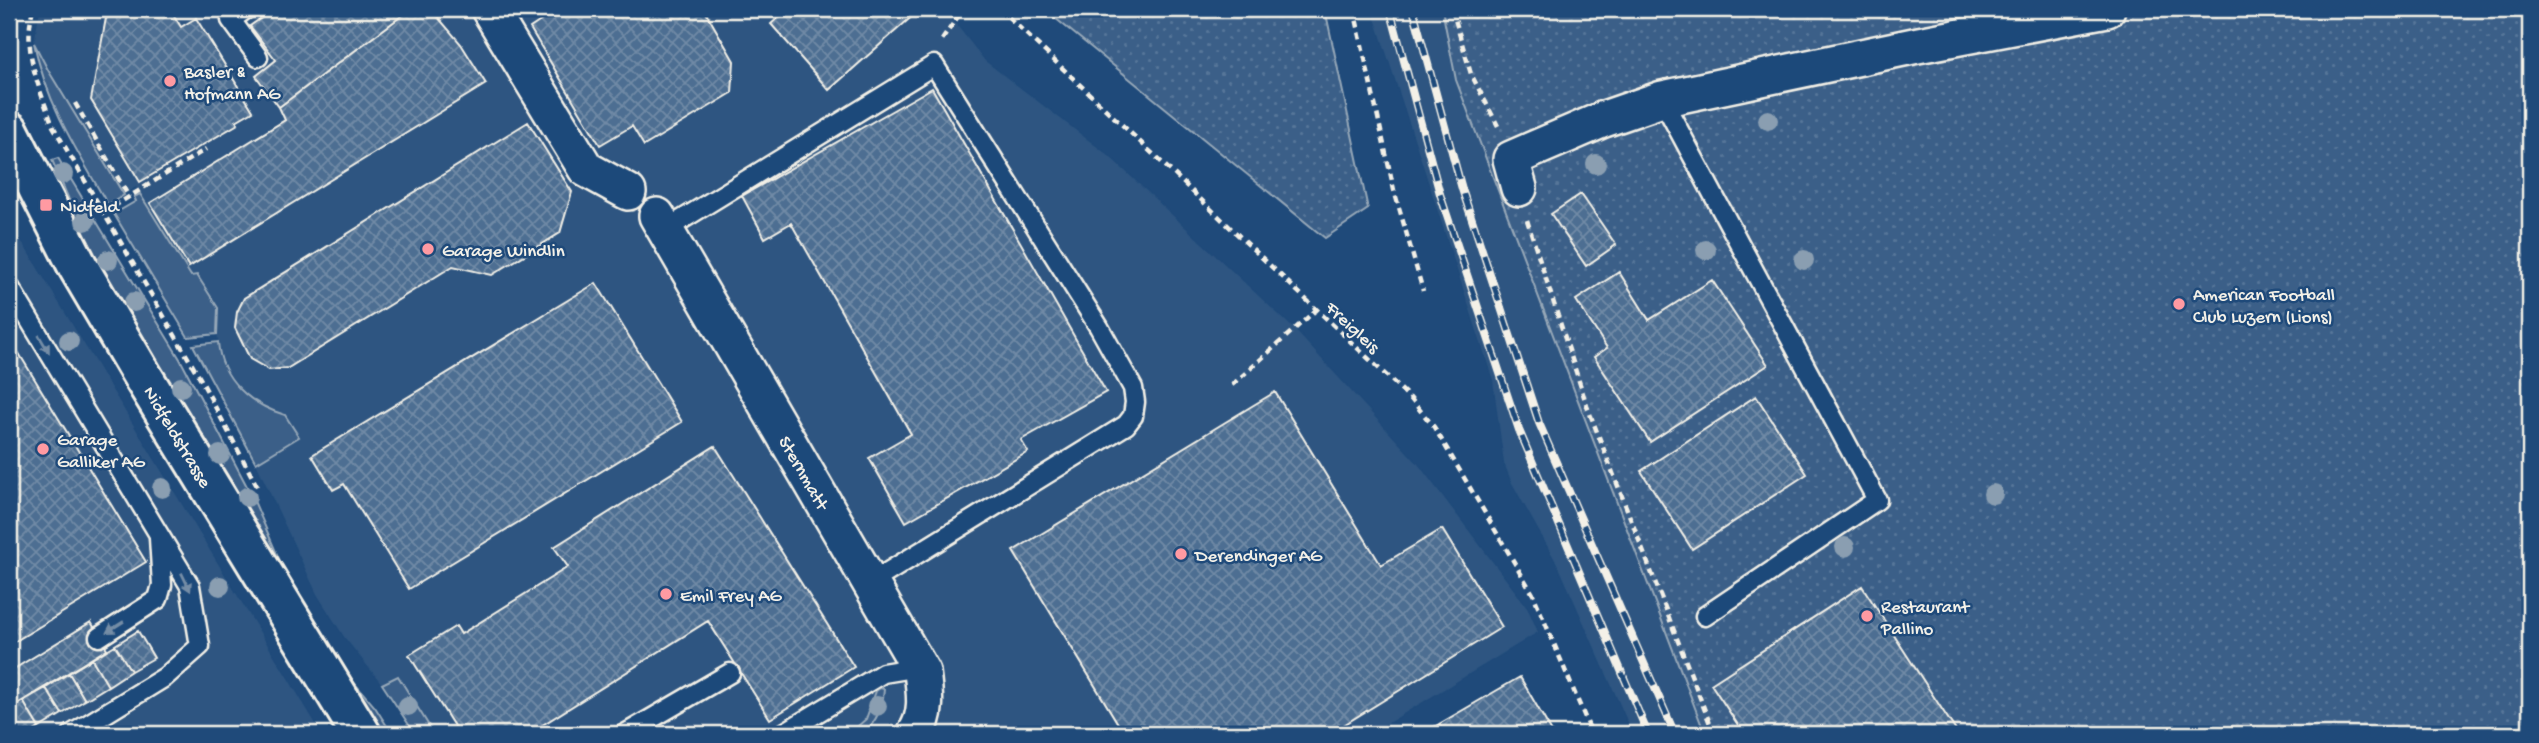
<svg xmlns="http://www.w3.org/2000/svg" width="2539" height="743" font-family="'Gochi Hand',sans-serif">
	<style>
		.built { fill: #2d5581 }
		.green { fill: #3a5f88; stroke: #97a8b8; stroke-width: 2 }
		.park { fill: url(#park-dots); stroke: #97a8b8; stroke-width: 2 }
		.building { fill: url(#building-cross-hatch); stroke: #f4f1e8; stroke-width: 2 }
		.lines { fill: none; stroke-linecap: round; stroke-linejoin: round }
		.service-casing { stroke: #f4f1e8; stroke-width: 23 }
		.minor-casing { stroke: #f4f1e8; stroke-width: 40 }
		.tertiary-casing { stroke: #f4f1e8; stroke-width: 44 }
		.path { stroke: #f4f1e8; stroke-width: 4.5; stroke-dasharray: 7 5; stroke-linecap: butt }
		.service { stroke: #1f4a7a; stroke-width: 18 }
		.minor { stroke: #1f4a7a; stroke-width: 35 }
		.tertiary { stroke: #1f4a7a; stroke-width: 38 }
		.rail-casing { stroke: #f4f1e8; stroke-width: 8 }
		.rail { stroke: #1f4a7a; stroke-width: 5; stroke-dasharray: 16; stroke-linecap: butt }
		.tree { fill: #8a9eb1 }
		.oneway { fill: #748da6 }
		.poi-dot { fill: #ff9aa2; stroke: #1f4a7a; stroke-width: 2.5 }
		.labels { text-anchor: middle; stroke-width: 5; stroke-linejoin: round; paint-order: stroke }
		.poi-label { font-size: 19px; fill: #f4f1e8; stroke: #1f4a7a; text-anchor: start }
		.street-label { font-size: 19px; fill: #f4f1e8; stroke: #1f4a7a }
	</style>
	<defs>
		<pattern id="park-dots" width="8" height="8" patternUnits="userSpaceOnUse" patternTransform="scale(1.75)"><rect width="8" height="8" fill="#3a5f88"/><path d="M2 2h.1M6 6h.1" fill="none" stroke="#577699" stroke-width="1.8" stroke-linecap="round"/></pattern>
		<pattern id="building-cross-hatch" width="8" height="8" patternUnits="userSpaceOnUse" patternTransform="scale(1.75)"><rect width="8" height="8" fill="#4d6e92"/><path d="M0 0l8 8M0 8l8-8" fill="none" stroke="#708aa6"/></pattern>
	</defs>
	<rect width="100%" height="100%" fill="#1f4a7a"/>
	<filter id="ink" filterUnits="userSpaceOnUse"><feTurbulence type="fractalNoise" baseFrequency=".0143" numOctaves="2"/><feDisplacementMap in="SourceGraphic" scale="14" xChannelSelector="R" yChannelSelector="G"/><feConvolveMatrix kernelMatrix="1 2 1 2 8 2 1 2 1" color-interpolation-filters="sRGB"/></filter>
	<g filter="url(#ink)">
		<path class="built" d="M40,9H944L985,61L1109,156L1294,329L1418,464L1527,607L1538,632L1370,734H434L398,676L382,684L345,638L317,594L256,463L299,438L285,415L265,409L244,394L229,374L219,351L217,331L218,308L197,275L191,276L136,187L124,195L48,70L34,43Z
			M1372,9H1442L1456,80L1705,734H1633L1559,567L1512,483L1504,463L1493,380Z
			M9,221L192,521L322,734H9Z"/>
		<path class="green" d="M34,43L48,70L124,195L108,205C77,151 47,105 34,43Z
			M58,158L180,359L251,494L292,589L98,268L52,160Z
			M140,194L191,276L197,275L218,308L217,334L188,337L114,214L136,201L134,197Z
			M218,342C221,380 251,405 285,415L299,437L256,463L193,345Z
			M338,664L375,707L392,734H381Z
			M398,676L434,734H415L382,684Z
			M880,688L884,689C883,708 876,721 864,734H849L866,719L876,691Z"/>
		<path class="park" d="M1044,9H1325L1368,209L1325,238Z
			M1442,9H2530V734H1705L1456,80Z"/>
		<path class="building" d="M122,9H170L181,27L196,18L253,111L236,121L238,124L140,182L91,100L106,18Z
			M274,9H411L279,107L256,76L276,60L250,26Z
			M411,9H431L461,44L486,84L189,267L150,203L285,120L279,107Z
			M559,9H704L734,61L732,93L644,146L632,126L600,145L530,28Z
			M788,9H914L917,12L829,90L771,24Z
			M932,88L1106,392L1021,440L1028,452L906,522L869,458L911,434L791,223L765,238L742,196Z
			M528,122L572,192L560,233L492,275L453,266L288,368L269,370L250,359L235,328L237,312L244,298Z
			M1581,194L1616,245L1586,266L1551,214Z
			M1619,272L1649,320L1712,280L1768,365L1650,442L1594,357L1607,348L1576,300Z
			M596,283L682,422L409,589L344,484L333,490L312,455Z
			M9,337L146,562L9,645Z
			M1275,392L1381,565L1442,529L1502,627L1329,734H1108L1120,727L1013,551Z
			M1756,396L1807,474L1692,549L1641,471Z
			M715,446L854,667L770,719L708,621L528,734H459L409,655L456,626L461,634L568,567L554,547Z
			M1862,586L1958,734H1744L1711,684Z
			M91,622L107,649L9,709V672Z
			M138,631L154,658L131,671L115,645Z
			M115,645L131,671L108,686L92,659Z
			M92,659L108,686L85,700L69,673Z
			M69,673L85,700L62,714L46,688Z
			M1520,677L1553,734H1445L1439,724Z
			M46,688L62,714L39,728L23,701Z
			M23,701L39,728L29,734H11L9,731V710Z
			M1439,724L1445,734H1422Z"/>
		<g class="lines">
			<g class="service-casing">
				<path id="service" d="M246,9L231,20L258,57
					M1662,99L1877,500L1705,616
					M665,230L934,65L1099,327L1133,388L1135,402L1133,416L1126,425L870,583
					M9,286L190,586L200,646L165,677L72,734
					M99,637L158,599L162,585L159,538
					M625,734L730,673
					M782,734L883,673L919,667"/>
			</g>
			<g class="minor-casing">
				<path id="minor" d="M489,9L586,169L628,192
					M1519,188L1511,159L1604,119L1662,99L1918,45L2107,9
					M657,216L922,672C925,694 928,715 915,734"/>
			</g>
			<g class="tertiary-casing">
				<path id="tertiary" d="M9,131L77,265L143,377L361,734"/>
			</g>
			<path class="path" d="M33,9C22,50 39,88 53,126L201,380L258,488
				M1000,9L1410,398L1434,427L1533,594L1592,734
				M1354,9L1394,190L1423,291
				M1452,9L1471,74L1498,126
				M942,40L963,9
				M75,103L129,197
				M103,213L206,149
				M1527,220L1587,406L1714,734
				M1232,385L1316,310"/>
			<use href="#service" class="service"/>
			<use href="#minor" class="minor"/>
			<use href="#tertiary" class="tertiary"/>
			<g class="rail-casing">
				<path id="rail" d="M1390,9L1440,194L1519,430L1648,734
					M1413,9L1462,189L1539,423L1675,734"/>
			</g>
			<use href="#rail" class="rail"/>
		</g>
		<g class="tree">
			<circle cx="1768" cy="120" r="10"/>
			<circle cx="1596" cy="164" r="10"/>
			<circle cx="63" cy="174" r="10"/>
			<circle cx="85" cy="221" r="10"/>
			<circle cx="1706" cy="250" r="10"/>
			<circle cx="108" cy="260" r="10"/>
			<circle cx="1804" cy="260" r="10"/>
			<circle cx="134" cy="302" r="10"/>
			<circle cx="69" cy="341" r="10"/>
			<circle cx="181" cy="387" r="10"/>
			<circle cx="220" cy="455" r="10"/>
			<circle cx="162" cy="488" r="10"/>
			<circle cx="1993" cy="494" r="10"/>
			<circle cx="247" cy="497" r="10"/>
			<circle cx="1845" cy="547" r="10"/>
			<circle cx="220" cy="586" r="10"/>
			<circle cx="408" cy="706" r="10"/>
			<circle cx="877" cy="706" r="10"/>
		</g>
		<defs><path id="oneway-solid" d="M-6-.8H1V-3.2L6.5 0L1 3.2V.8H-6Z" transform="scale(1.75)"/></defs>
		<g class="oneway">
			<use href="#oneway-solid" transform="translate(44 344) rotate(59)"/>
			<use href="#oneway-solid" transform="translate(186 582) rotate(64)"/>
			<use href="#oneway-solid" transform="translate(115 627) rotate(148)"/>
		</g>
	</g>
	<g class="poi-dot">
		<circle cx="170" cy="81" r="7"/>
		<rect x="39" y="198" width="14" height="14" rx="3.5"/>
		<circle cx="428" cy="249" r="7"/>
		<circle cx="2179" cy="304" r="7"/>
		<circle cx="43" cy="449" r="7"/>
		<circle cx="1181" cy="554" r="7"/>
		<circle cx="666" cy="594" r="7"/>
		<circle cx="1867" cy="616" r="7"/>
	</g>
	<g class="labels">
		<g class="poi-label">
			<text x="184" y="77">Basler &amp;<tspan x="184" dy="22">Hofmann AG</tspan></text>
			<text x="60" y="212">Nidfeld</text>
			<text x="442" y="256">Garage Windlin</text>
			<text x="2193" y="300">American Football<tspan x="2193" dy="22">Club Luzern (Lions)</tspan></text>
			<text x="57" y="445">Garage<tspan x="57" dy="22">Galliker AG</tspan></text>
			<text x="1195" y="561">Derendinger AG</text>
			<text x="680" y="601">Emil Frey AG</text>
			<text x="1881" y="612">Restaurant<tspan x="1881" dy="22">Pallino</tspan></text>
		</g>
		<g class="street-label">
			<text transform="translate(1354 326) rotate(43)" y="7">Freigleis</text>
			<text transform="translate(179 436) rotate(59)" y="7">Nidfeldstrasse</text>
			<text transform="translate(805 472) rotate(60)" y="7">Sternmatt</text>
		</g>
	</g>
	<rect width="2539" height="743" fill="none" stroke="#1f4a7a" stroke-width="35"/>
	<rect x="18" y="18" width="2504" height="708" fill="none" stroke="#f4f1e8" stroke-width="2.5" filter="url(#ink)"/>
</svg>
